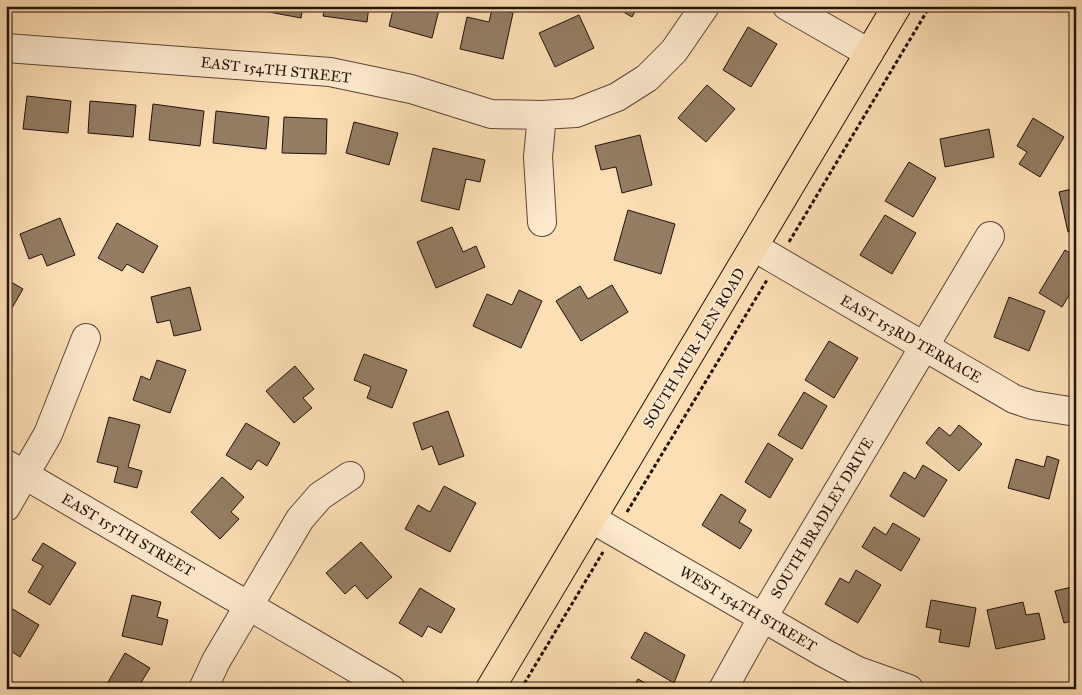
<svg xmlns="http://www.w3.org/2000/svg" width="1082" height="695" font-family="'IM FELL Great Primer',serif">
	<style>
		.building { fill: #947d63; stroke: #23120b }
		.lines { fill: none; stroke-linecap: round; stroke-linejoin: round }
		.minor-casing { stroke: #5a4536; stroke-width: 30 }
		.major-casing { stroke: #23120b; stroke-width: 30 }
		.path { stroke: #23120b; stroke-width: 3; stroke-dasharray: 4 2.5; stroke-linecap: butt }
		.minor { stroke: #feeacf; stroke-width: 28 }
		.major { stroke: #fddfb5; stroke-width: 28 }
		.labels { text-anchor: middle; stroke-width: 4; stroke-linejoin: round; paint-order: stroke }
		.street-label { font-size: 15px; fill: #23120b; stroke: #feeacf }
	</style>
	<rect width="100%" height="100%" fill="#fddfb5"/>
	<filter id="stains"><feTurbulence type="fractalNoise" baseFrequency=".004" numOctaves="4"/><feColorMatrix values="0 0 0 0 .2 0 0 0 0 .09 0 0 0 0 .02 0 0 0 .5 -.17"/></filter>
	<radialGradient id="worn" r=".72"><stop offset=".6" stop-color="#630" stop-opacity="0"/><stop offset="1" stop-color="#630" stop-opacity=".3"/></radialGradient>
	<path class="building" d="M194,6H240L239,10Z
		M258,6H303L301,18L258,10Z
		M325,6H369L367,22L323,16Z
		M394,6H440L432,38L389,26Z
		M613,6H638L632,17Z
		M492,9L513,13L503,59L460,49L467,17L489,22Z
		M579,15L594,48L555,67L539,33Z
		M748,27L777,44L751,87L723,70Z
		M707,85L735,109L706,142L678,118Z
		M27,96L71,101L68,133L23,129Z
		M6,98H12L8,132L6,131Z
		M90,101L136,105L133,137L88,133Z
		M153,104L204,111L200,146L149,140Z
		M216,111L269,117L266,149L213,143Z
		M284,117L327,119L326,154L282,153Z
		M1033,118L1064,137L1040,177L1019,164L1027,152L1017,146Z
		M354,122L398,133L389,165L346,153Z
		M989,129L994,157L945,167L940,139Z
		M640,135L652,185L622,193L616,167L601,170L595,146Z
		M433,148L485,160L480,182L466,179L459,210L421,201Z
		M909,162L936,178L913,217L885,201Z
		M1076,188V230L1068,232L1059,192Z
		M628,210L675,224L661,274L614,260Z
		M885,215L916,233L892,274L860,255Z
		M60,218L75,255L47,266L42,254L29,259L20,234Z
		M117,223L158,246L143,273L127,264L122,271L98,258Z
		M452,227L463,252L476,246L485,267L436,288L417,242Z
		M1065,250L1076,257V284L1062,307L1039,293Z
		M6,279L23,289L9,313L6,311Z
		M612,285L628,312L581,341L556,301L580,286L588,299Z
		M190,287L201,330L174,336L170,320L157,323L151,297Z
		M519,290L542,301L521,348L473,326L487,294L512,305Z
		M1009,297L1045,311L1029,351L994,337Z
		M829,341L858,358L834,398L805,380Z
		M364,354L407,370L392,408L367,398L371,387L354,380Z
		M157,360L186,370L170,413L133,400L141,376L150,380Z
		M295,366L314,389L303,398L312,408L294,423L266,391Z
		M804,392L827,406L802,449L778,435Z
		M448,411L464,456L439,465L432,446L422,450L413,423Z
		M109,417L140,425L128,467L142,471L137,488L114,482L118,467L97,462Z
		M246,423L280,443L267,466L258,460L251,470L226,455Z
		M959,425L982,444L959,471L926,443L939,427L950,436Z
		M768,443L793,459L770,498L745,482Z
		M1047,456L1059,460L1049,499L1008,488L1016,459L1044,467Z
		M923,465L947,480L924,517L890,496L904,472L915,479Z
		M222,477L244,497L231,512L239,519L220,539L191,512Z
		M444,486L476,503L450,552L405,529L418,505L430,512Z
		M721,494L746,510L739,522L752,530L740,549L702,525Z
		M893,523L920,539L901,571L862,547L874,527L886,535Z
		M361,542L392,577L367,599L355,585L345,594L326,573Z
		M43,543L76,563L50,605L28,592L43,566L32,560Z
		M856,570L881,585L858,623L825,604L840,578L849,583Z
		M1076,586V620L1064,623L1055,591Z
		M420,588L455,609L441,633L428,626L422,637L399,623Z
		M132,595L161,602L157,617L168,620L162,645L122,636Z
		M931,600L976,608L969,647L939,642L941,630L926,627Z
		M1023,602L1026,615L1039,613L1045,639L996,649L987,610Z
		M6,605L39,625L20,657L6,648Z
		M645,632L685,655L674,683L631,658Z
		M125,653L150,668L137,689H104Z
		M638,679L656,689H632Z"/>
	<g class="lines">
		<g class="minor-casing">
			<path id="minor" d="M787,6L869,53
				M6,48L330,72L411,89L491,114L542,115L576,113L617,97L647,78L674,51L705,6
				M542,115L538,157L542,222
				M754,247L1014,399L1032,405L1076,412
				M6,464L391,689
				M6,507L48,434L86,338
				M592,519L824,653L858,671L909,689
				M203,689L216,661L300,519L320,496L350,476
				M723,689L763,617L990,236"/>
		</g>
		<g class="major-casing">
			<path id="major" d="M490,689L897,6"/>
		</g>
		<path class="path" d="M789,242L930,6
			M627,512L767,280
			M521,689L603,552"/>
		<use href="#minor" class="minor"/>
		<use href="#major" class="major"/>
	</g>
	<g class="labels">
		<g class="street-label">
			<text transform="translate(276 70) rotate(6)" y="5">EAST 154TH STREET</text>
			<text transform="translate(911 339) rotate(30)" y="5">EAST 153RD TERRACE</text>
			<text transform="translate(694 348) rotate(-59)" y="5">SOUTH MUR-LEN ROAD</text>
			<text transform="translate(822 518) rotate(-59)" y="5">SOUTH BRADLEY DRIVE</text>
			<text transform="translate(128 535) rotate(30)" y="5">EAST 155TH STREET</text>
			<text transform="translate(748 609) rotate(30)" y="5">WEST 154TH STREET</text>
		</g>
	</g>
	<rect width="1082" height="695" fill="none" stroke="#fddfb5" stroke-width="25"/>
	<rect x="8" y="8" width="1067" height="680" fill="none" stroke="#23120b" stroke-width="2.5"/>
	<rect x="12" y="12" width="1057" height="670" fill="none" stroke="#23120b"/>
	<rect width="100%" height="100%" filter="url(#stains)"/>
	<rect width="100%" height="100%" fill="url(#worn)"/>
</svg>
